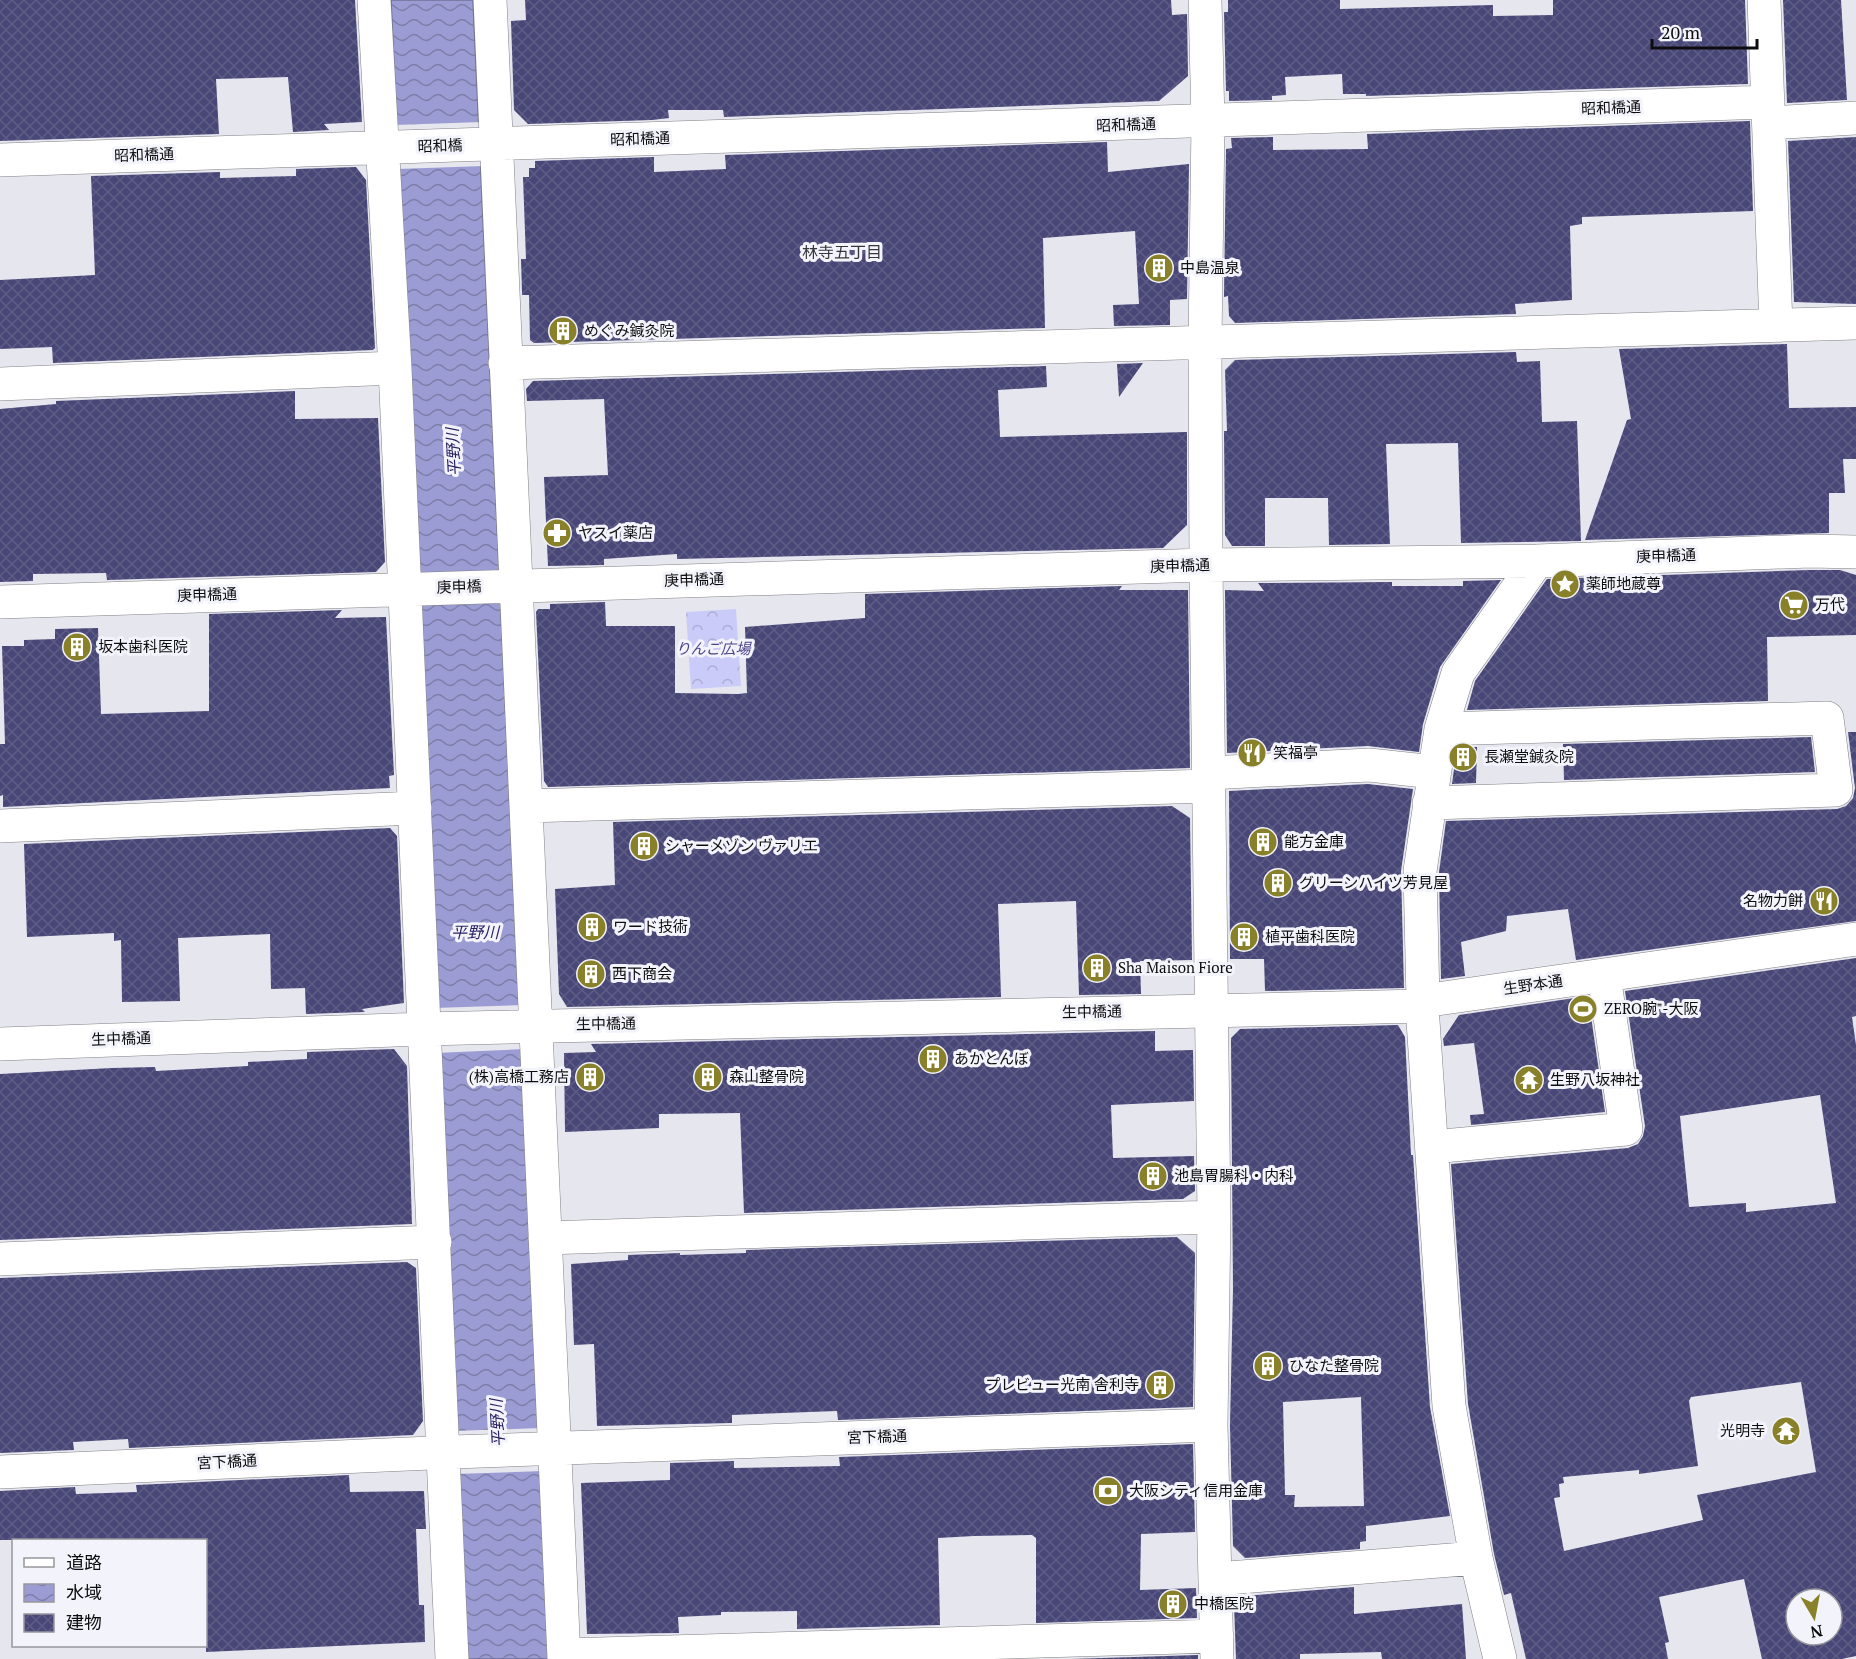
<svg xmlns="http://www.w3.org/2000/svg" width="1856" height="1659" font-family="'PT Serif','Noto Sans JP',serif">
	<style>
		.park { fill: url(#park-crowns) }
		.water { fill: url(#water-waves); stroke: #717199; stroke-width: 1.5 }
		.pier { fill: #e6e6ee }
		.building { fill: url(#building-cross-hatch); fill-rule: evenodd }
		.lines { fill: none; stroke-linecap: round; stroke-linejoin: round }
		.minor-casing { stroke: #808086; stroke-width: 34 }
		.minor { stroke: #fff; stroke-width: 33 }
		.labels { text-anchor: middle; stroke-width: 6; stroke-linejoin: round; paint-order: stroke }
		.street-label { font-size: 15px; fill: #0d0d0f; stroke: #f3f3fb }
		.poi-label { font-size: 15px; fill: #0d0d0f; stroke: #f3f3fb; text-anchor: start }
		.park-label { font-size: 15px; font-style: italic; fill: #4a458a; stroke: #f3f3fb }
		.neighbourhood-label { font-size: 16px; fill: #36363b; stroke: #f3f3fb }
		.water-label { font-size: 16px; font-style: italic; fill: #2b2263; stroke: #f3f3fb }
	</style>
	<defs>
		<pattern id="park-crowns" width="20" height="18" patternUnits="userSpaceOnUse" patternTransform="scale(1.5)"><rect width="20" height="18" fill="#cacbf8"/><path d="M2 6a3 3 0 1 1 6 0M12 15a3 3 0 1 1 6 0" fill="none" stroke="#acadd3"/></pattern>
		<pattern id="water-waves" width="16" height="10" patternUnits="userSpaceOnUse" patternTransform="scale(1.5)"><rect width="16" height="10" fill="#9c9cd4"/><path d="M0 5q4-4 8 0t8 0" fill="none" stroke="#7e7eaa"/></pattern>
		<pattern id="building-cross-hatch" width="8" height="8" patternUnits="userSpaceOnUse" patternTransform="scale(1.5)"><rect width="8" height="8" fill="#484778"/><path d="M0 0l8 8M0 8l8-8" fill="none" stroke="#5e5d85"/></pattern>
	</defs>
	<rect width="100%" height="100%" fill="#e6e6ee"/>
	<path class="park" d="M736,609L741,686L691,689L686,612Z"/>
	<path class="water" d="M391,0H473L549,1659H466Z"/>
	<path class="pier" d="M482,122L484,166L397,169L394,125Z
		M522,1005L524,1049L436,1053L434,1008Z
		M541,1428L543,1471L455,1474L453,1431Z"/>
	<path class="building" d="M0,0H355L362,122L324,124L329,130L293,132L288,77L216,79L219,134L0,141Z
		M525,0H1171L1172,15L1187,14L1188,76L1159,101L724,117L723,110H668L669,118L652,120L528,124L514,110L511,21L526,20Z
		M1228,0H1340V9L1493,5V16L1553,15V0H1745L1748,84L1366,96V94H1343L1342,74L1285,77L1286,95L1272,96V100L1229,101V91H1226L1224,12H1228Z
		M1783,0H1841L1847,100L1787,103Z
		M1750,121L1753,211L1582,217V224L1570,226L1572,300L1515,304L1516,314L1235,323L1229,316L1228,296L1224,297L1226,149L1232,148L1231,138L1273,137V150L1368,149L1367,134Z
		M1856,137V304L1794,302L1788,141Z
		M1107,142L1108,172L1189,164L1187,299L1170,300V325L1114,326L1113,305L1139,304L1135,231L1043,238L1045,328L534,343L530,340L529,295H522V292L521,259H526L523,177H529V168H535V161L654,157V172L726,169L725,155Z
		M356,167L366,180L375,348L373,350L53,363L52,347L0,349V280L95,275L91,176L220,172V178L296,176V169Z
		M1787,344L1789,408L1856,407V459H1843L1845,493H1829V533L1585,540L1627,420L1631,419L1619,349Z
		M1516,352L1517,362L1540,361L1542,422L1577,421L1581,541L1461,543L1458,443L1386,444L1390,544L1329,545L1328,498H1265V546H1232L1225,535L1224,431H1227L1225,370L1235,360Z
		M1143,363L1119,397L1117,364Z
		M1046,366L1047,387L998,390L1000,437L1187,432V525L1163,548L677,559V554L604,559V565L548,566L544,477L608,475L604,399L527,401L526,389L533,381Z
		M295,391V419L378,418L385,562L376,572L107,580L106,573L33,574V581L0,582V409L56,404V401Z
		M1810,570H1840L1856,575V635L1767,637L1768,701L1467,710L1475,681L1547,579Z
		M1501,580L1440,667L1423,724L1419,752L1368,746L1227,753L1225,590L1264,591L1258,583L1392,582V586H1463V581Z
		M1122,586L1119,590H1188L1190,768L548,787L544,781L536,612L538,609H550V604L605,602L606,626H675V693L738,694L747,693L745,627L865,618V594Z
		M342,610L335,618L386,617L394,775L389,776L390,788L3,807V795L0,796V744H5L2,646H24V640L55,639V629L98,628L101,714L209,711V614Z
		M1848,732H1856V921L1576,960L1568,909L1507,916L1506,931L1461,942L1465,976L1441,979L1439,872L1446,821L1837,809L1846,806L1853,798L1855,788Z
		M1811,737L1815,772L1564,780L1563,744Z
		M1457,747H1477L1476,783L1452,784Z
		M1368,784L1413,789L1401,871L1404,988L1265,991L1264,959H1230L1229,791Z
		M1172,806L1190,818L1192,960L1140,961L1141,994L1079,995L1076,901L998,904L1001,997L567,1007L559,994L555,889L615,885L613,822Z
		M390,828L397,836L404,1003L362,1009L365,1012L306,1014L305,988L271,989L270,934L178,938L180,1001L122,1002L121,940L114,941V933L27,937L24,844Z
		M1856,958V1016L1852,1017L1856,1045V1656L1842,1659H1762L1744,1579L1659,1597L1669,1642L1665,1643L1668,1659H1526L1511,1593L1504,1595L1494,1554L1468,1404L1451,1164L1628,1148L1638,1144L1643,1136L1645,1126L1625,991ZM1820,1095L1836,1203L1746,1212V1203L1689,1207L1680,1116ZM1801,1382L1816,1472L1697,1495L1703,1520L1564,1551L1554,1498L1560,1497L1559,1484L1564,1483L1563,1477L1639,1470V1474L1698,1466L1689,1401L1691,1397ZM1796,1599H1832V1635H1796Z
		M1588,996L1605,1112L1471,1125L1470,1115L1484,1114L1474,1043L1444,1046L1443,1039L1459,1015Z
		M1398,1025L1405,1037L1411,1155H1413L1430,1407L1450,1516L1366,1526V1541L1360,1542V1549L1245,1558L1233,1546L1230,1425L1233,1289L1231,1038L1240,1029ZM1361,1397L1364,1506L1294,1507L1295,1495H1285L1283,1402Z
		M1155,1031V1051L1193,1050L1194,1101L1111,1105L1113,1158L1194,1156L1195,1191L1183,1199L744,1213L740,1113L659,1114V1128L565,1132L564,1053L596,1052L591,1044Z
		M394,1049L407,1066L412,1224L0,1240V1074L112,1068L155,1067L156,1071L248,1066V1062L307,1059V1052Z
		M1177,1237L1195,1253L1193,1407L838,1420L837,1411L732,1415V1423L597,1426L594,1344L574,1345L571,1264L628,1260V1255L680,1253V1255L746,1253V1250Z
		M407,1262L416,1268L423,1421L413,1435L129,1448L128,1439L73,1442L74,1450L0,1453V1278Z
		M1193,1444L1195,1532L1141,1534L1140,1590L1196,1588L1197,1618L1036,1623V1538L1032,1535L974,1536L938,1538L940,1625L797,1629V1611L721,1612V1615L678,1617L679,1633L587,1634L581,1483L670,1480V1463L734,1461V1468L840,1466L839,1457Z
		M349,1475L350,1492L424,1491L426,1529H416L419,1605H424L425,1642L206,1652V1540H0V1491L75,1487L76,1494L137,1492L136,1485Z
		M1354,1587V1614L1462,1604L1466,1659H1382L1381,1652L1300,1654V1659H1236L1234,1605L1244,1596Z
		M1198,1655V1659H1071Z"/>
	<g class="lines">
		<g class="minor-casing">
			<path id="minor" d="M374,0L395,368L452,1659
				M490,0L564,1659
				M1205,0L1208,122L1205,343L1206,565L1214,1217L1211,1425L1217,1659
				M1764,0L1776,326
				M1769,123L1856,118
				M0,160L1768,102
				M505,363L1856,323
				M0,384L395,368
				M0,602L1206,565L1537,561L1810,551L1856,552
				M1209,773L1369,765L1434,772
				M1429,803L1836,790L1827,718L1441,729
				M527,806L1209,786
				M0,826L415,808
				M1423,1001L1420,871L1441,729L1458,673L1537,561
				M1422,1006L1449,1406L1476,1558L1500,1659
				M0,1044L424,1029L1422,1006L1423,1001L1856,939
				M1432,1147L1626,1129L1604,975
				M545,1238L1214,1217
				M0,1259L435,1242
				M0,1472L454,1452L1211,1425
				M1216,1579L1476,1558
				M564,1655L1217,1636"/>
		</g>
		<use href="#minor" class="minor"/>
	</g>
	<defs>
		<g id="building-disc" transform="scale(1.5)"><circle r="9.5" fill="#898129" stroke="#f3f3fb"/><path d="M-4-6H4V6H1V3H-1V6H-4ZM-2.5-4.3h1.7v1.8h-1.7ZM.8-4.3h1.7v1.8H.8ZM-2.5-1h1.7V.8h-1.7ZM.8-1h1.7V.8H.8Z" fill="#fff"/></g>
		<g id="pharmacy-disc" transform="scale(1.5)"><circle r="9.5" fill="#898129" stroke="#f3f3fb"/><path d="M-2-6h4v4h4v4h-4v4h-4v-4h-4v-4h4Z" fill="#fff"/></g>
		<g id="sight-disc" transform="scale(1.5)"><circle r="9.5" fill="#898129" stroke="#f3f3fb"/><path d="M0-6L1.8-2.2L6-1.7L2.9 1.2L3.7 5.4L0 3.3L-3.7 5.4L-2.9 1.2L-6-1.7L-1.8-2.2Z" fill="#fff"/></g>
		<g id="supermarket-disc" transform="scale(1.5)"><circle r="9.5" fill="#898129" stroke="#f3f3fb"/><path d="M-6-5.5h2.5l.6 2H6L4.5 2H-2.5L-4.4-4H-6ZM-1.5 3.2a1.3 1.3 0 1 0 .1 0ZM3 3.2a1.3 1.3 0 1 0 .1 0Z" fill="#fff"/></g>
		<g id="restaurant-disc" transform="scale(1.5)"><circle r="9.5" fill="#898129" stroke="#f3f3fb"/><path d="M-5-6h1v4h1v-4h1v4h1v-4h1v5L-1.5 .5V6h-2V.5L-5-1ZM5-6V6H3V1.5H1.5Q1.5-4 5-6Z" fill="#fff"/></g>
		<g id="stadium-disc" transform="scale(1.5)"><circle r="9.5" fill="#898129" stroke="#f3f3fb"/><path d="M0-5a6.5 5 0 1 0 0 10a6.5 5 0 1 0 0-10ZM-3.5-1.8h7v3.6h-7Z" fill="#fff"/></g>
		<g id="temple-disc" transform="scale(1.5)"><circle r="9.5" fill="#898129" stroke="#f3f3fb"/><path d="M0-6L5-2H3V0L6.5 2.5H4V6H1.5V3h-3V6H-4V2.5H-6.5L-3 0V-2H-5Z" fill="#fff"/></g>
		<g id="bank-disc" transform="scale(1.5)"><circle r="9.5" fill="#898129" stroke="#f3f3fb"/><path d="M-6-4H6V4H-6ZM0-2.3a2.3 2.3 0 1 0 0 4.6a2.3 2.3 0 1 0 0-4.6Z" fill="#fff"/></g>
	</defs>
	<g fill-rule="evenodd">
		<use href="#building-disc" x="1159" y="268"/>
		<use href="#building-disc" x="563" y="331"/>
		<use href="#pharmacy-disc" x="557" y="533"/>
		<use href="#sight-disc" x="1565" y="584"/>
		<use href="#supermarket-disc" x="1794" y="605"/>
		<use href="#building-disc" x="77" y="647"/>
		<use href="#restaurant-disc" x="1252" y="753"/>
		<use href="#building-disc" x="1463" y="757"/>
		<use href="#building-disc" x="1263" y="842"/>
		<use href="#building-disc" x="644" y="846"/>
		<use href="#building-disc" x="1278" y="883"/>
		<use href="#restaurant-disc" x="1824" y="901"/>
		<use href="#building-disc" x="592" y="927"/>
		<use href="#building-disc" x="1244" y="937"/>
		<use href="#building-disc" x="1097" y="968"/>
		<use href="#building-disc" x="591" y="974"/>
		<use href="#stadium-disc" x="1583" y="1009"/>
		<use href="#building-disc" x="933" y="1059"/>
		<use href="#building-disc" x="590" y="1077"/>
		<use href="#building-disc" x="708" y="1077"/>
		<use href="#temple-disc" x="1529" y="1080"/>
		<use href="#building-disc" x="1153" y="1176"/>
		<use href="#building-disc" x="1268" y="1366"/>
		<use href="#building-disc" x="1160" y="1385"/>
		<use href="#temple-disc" x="1786" y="1431"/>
		<use href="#bank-disc" x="1108" y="1491"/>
		<use href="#building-disc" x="1173" y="1604"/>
	</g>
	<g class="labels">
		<g class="street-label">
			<text transform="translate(1611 108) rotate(-2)" y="5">昭和橋通</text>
			<text transform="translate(1126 125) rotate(-2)" y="5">昭和橋通</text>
			<text transform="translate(640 139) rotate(-2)" y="5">昭和橋通</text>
			<text transform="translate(440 146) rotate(-2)" y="5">昭和橋</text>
			<text transform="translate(144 155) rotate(-2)" y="5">昭和橋通</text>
			<text transform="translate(1666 556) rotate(-2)" y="5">庚申橋通</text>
			<text transform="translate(1180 566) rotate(-2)" y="5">庚申橋通</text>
			<text transform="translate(694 580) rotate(-2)" y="5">庚申橋通</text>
			<text transform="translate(459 587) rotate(-2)" y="5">庚申橋</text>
			<text transform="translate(207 595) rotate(-2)" y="5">庚申橋通</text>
			<text transform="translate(1533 985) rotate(-8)" y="5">生野本通</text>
			<text transform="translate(1092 1012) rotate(-1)" y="5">生中橋通</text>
			<text transform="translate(606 1024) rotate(-1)" y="5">生中橋通</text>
			<text transform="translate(121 1039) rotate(-2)" y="5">生中橋通</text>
			<text transform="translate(877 1437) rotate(-2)" y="5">宮下橋通</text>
			<text transform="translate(227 1462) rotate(-3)" y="5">宮下橋通</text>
		</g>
		<g class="poi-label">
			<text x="1180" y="273">中島温泉</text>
			<text x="584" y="336">めぐみ鍼灸院</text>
			<text x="578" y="538">ヤスイ薬店</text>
			<text x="1586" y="589">薬師地蔵尊</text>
			<text x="1815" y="610">万代</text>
			<text x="98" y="652">坂本歯科医院</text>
			<text x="1273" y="758">笑福亭</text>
			<text x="1484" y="762">長瀬堂鍼灸院</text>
			<text x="1284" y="847">能方金庫</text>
			<text x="665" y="851">シャーメゾン ヴァリエ</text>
			<text x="1299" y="888">グリーンハイツ芳見屋</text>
			<text x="1803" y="906" text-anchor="end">名物力餅</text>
			<text x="613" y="932">ワード技術</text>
			<text x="1265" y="942">植平歯科医院</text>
			<text x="1118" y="973">Sha Maison Fiore</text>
			<text x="612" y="979">西下商会</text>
			<text x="1604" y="1014">ZERO腕⁼-大阪</text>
			<text x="954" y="1064">あかとんぼ</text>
			<text x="569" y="1082" text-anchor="end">(株)高橋工務店</text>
			<text x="729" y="1082">森山整骨院</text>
			<text x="1550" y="1085">生野八坂神社</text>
			<text x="1174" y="1181">池島胃腸科・内科</text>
			<text x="1289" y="1371">ひなた整骨院</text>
			<text x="1139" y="1390" text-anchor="end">プレビュー光南 舎利寺</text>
			<text x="1765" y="1436" text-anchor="end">光明寺</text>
			<text x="1129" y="1496">大阪シティ信用金庫</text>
			<text x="1194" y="1609">中橋医院</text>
		</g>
		<g class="park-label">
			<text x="713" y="654">りんご広場</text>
		</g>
		<g class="neighbourhood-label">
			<text x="842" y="258">林寺五丁目</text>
		</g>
		<g class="water-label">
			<text transform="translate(453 452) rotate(-93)" y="6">平野川</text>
			<text x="475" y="938">平野川</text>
			<text transform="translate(497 1423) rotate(-93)" y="6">平野川</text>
		</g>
	</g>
	<rect x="12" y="1539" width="195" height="108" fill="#f3f3fb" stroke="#97979d" stroke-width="1.5"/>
	<rect x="24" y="1558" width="30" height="9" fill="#ffffff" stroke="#97979d" stroke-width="1.5"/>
	<text x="66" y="1569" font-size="18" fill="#0d0d0f">道路</text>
	<rect x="24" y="1584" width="30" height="18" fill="url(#water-waves)" stroke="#97979d" stroke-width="1.5"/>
	<text x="66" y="1599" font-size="18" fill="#0d0d0f">水域</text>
	<rect x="24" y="1614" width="30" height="18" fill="url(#building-cross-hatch)" stroke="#97979d" stroke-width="1.5"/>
	<text x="66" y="1629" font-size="18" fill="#0d0d0f">建物</text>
	<g transform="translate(1814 1617) rotate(170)"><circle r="28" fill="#f3f3fb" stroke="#97979d" stroke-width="1.5"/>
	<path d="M0-4.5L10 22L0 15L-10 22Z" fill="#898129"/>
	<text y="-9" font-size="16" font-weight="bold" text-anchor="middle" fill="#0d0d0f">N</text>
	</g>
	<path d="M1652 39v9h105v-9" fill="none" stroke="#0d0d0f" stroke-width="3"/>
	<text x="1661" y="39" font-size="18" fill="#0d0d0f" stroke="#f3f3fb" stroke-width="4.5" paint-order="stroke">20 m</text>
</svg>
